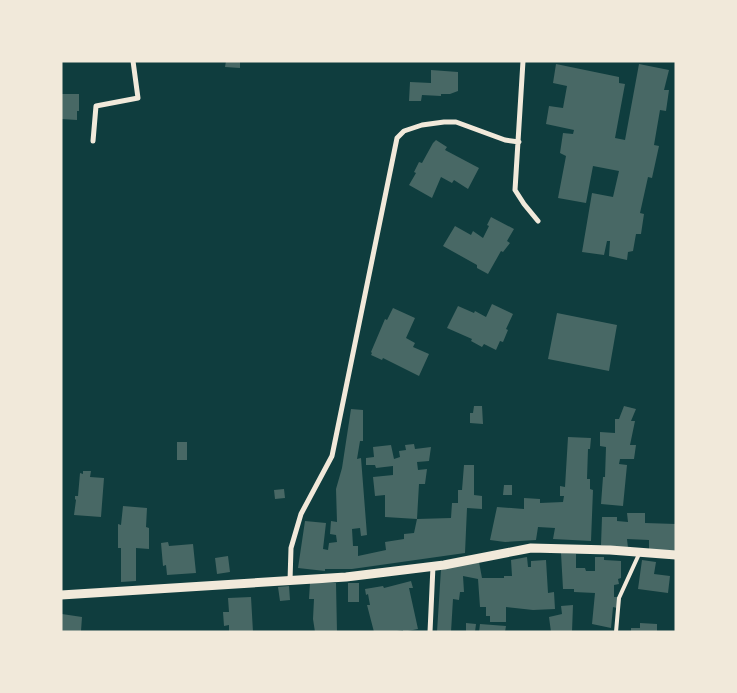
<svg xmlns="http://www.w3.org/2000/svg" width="737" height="693" font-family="Ubuntu,sans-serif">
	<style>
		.building { fill: #486865 }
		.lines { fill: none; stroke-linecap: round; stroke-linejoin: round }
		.service { stroke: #f1e9da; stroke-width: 4 }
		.minor { stroke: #f1e9da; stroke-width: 5 }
		.tertiary { stroke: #f1e9da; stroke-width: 9 }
	</style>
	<rect width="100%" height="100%" fill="#0f3d3e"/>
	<path class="building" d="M226,61H240V68L225,67Z
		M556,64L619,77V83L625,84L615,138L625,140L639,64L669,70L664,90H669L666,111L660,110L654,145L659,146L652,178L648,177L640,213L644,214L641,234H636L633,251L628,252L627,260L609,256L610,241H607L604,255L582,252L592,193L613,197L619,171L593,166L586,203L558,198L566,156L560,153L563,133L573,134L574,130L546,124L549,106L563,108L567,86L553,83Z
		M431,70L458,72V91L450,94H441V96L422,95L421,101H409L410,82L431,83Z
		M61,94H79V111H77V120L61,119Z
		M436,140L447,147L445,150L479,168L468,189L454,180L452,183L441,177L432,198L409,185L416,173L414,172L419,162L422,163L433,143Z
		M491,217L514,229L507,241L510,243L503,252L501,251L488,274L477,268V265L443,246L455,226L471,235L473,231L483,238L489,226L487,225Z
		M492,304L513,314L506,329L508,330L503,342L500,341L496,350L484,344L482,347L471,341L472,339L447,328L458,306L474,313L475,311L486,317Z
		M393,308L415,318L406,338L415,343L413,347L429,354L419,376L383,358L382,360L371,355L372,353L371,352L385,319L387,320Z
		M557,313L617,325L609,371L548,359Z
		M474,406H482L483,424L470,423V413H473Z
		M624,406L636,409L631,421H635L630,445H636L634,459H620L619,464L627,465L623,506L601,504L603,477H605L606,447L600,446V432L615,433V419H619Z
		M351,409L363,410V441H360L357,459L361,458L367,535L361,536L360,528L352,529L353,546H358V556L386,550L385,542L404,539V534L414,533L417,519L451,518L452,503H458V490H462L464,465H474V495L482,496V509L467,508L465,553L352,569H325V571L298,568L305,521L326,523L323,549L328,550L329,543L337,542L336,535L330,534L331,521L337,522L336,489L342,468Z
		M568,437L591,438L590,449H588L587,479H590V489L593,490L591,541L553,539L555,528L538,527L536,540L505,542L490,540L497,507L524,509V498L540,499V503L563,502L564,496H560V486L565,487Z
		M177,442H187V460H177Z
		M414,444L415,449L431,447L429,461L417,462L418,470L427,469L425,484H419L417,519L385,517V495L375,496L373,477L393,475V466L376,468L375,465H366V458L374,457L373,447L391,445L394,459L400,457L399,451L406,450L405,445Z
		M83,471H91L90,477L104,478L101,517L74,515L76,500L75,499V496H78L80,473L83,474Z
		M504,485H512V495H503Z
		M284,489L285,498L275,499L274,490Z
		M123,506L147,508L146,527L149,528V549L136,548V581L121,582V548H118V524L121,525Z
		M627,513H645V523L676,524L675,552L649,549V540L627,539L628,548L601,545L602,517H617V521L628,522Z
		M168,542L169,546L193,544L196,573L167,575L166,565L163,566L161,543Z
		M561,553L576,554V568H585L586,571H595V557H604V560L621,561V578L618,579L619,584L614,585V597H618L617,608L613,607L611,628L592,624L595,593L574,592V589H563Z
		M228,556L230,572L217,574L215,558Z
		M527,557L528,567H531V561L546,560L548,593L554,592L555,609L533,610L506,607V622H490V616H486V607H480L478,579L463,576L464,592H460L459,600L453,599L451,632H437L441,569L479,562L482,578H504V576H512L511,560Z
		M642,560L656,562L654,574L670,576L668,593L638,589Z
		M411,581L413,588H409L418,629L403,632V630L391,632H374L367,605H370L368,594L366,595L365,589L383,586L384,588Z
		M310,583H336L337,632H315L313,619L314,599H309Z
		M348,583H359V602H348Z
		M289,586L290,600L280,601L278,587Z
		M251,597L253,632H229V625L224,626L223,612H229L228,598Z
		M573,605L572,632H551L549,617L562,614L561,606Z
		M62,614L82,617L81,631L61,632Z
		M466,623L476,624L475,632H466Z
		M640,623L657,624V632H631V628H640Z
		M480,624L506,626L505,632H479Z"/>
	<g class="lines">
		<path class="service" d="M616,632L619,598L640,552"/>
		<path class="minor" d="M523,61L515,190L524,204L538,221
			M93,141L96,106L138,98L133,61
			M290,581L291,548L301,514L332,456L397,138L404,131L422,125L444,122H456L505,140L519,142
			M430,632L433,566"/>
		<path class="tertiary" d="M61,595L346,577L444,565L531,548L610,550L676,555"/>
	</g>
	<rect width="737" height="693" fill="none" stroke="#f1e9da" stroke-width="125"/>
</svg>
